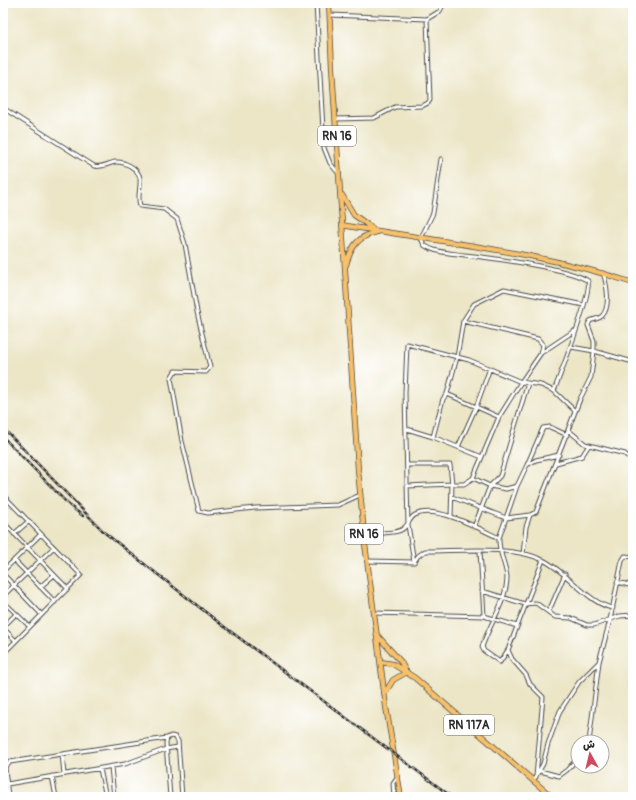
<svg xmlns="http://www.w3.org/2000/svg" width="636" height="800" font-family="Pangolin,'Playpen Sans Arabic',sans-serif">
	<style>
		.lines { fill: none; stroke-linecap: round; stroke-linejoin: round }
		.street-casing { stroke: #484742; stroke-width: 5 }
		.primary-casing { stroke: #484742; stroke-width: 6 }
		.street { stroke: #fff; stroke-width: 3 }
		.primary { stroke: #f7c06b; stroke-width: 4.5 }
		.rail-casing { stroke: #2b2b2b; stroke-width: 2.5 }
		.rail { stroke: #fff; stroke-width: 1; stroke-dasharray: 3; stroke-linecap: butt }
		.labels { text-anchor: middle; stroke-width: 3.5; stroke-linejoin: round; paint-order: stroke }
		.shield { fill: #fff; stroke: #6b6b6b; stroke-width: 1 }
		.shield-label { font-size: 12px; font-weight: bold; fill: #2b2b2b }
	</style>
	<rect width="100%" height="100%" fill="#fff"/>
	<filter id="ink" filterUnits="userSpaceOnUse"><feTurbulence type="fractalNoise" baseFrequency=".025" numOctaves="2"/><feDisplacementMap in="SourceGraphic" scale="8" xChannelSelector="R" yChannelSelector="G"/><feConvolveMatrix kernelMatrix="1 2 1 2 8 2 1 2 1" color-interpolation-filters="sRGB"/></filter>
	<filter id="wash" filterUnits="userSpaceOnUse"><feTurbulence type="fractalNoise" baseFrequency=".012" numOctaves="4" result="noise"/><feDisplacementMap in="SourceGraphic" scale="16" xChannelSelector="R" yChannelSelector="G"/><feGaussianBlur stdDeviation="0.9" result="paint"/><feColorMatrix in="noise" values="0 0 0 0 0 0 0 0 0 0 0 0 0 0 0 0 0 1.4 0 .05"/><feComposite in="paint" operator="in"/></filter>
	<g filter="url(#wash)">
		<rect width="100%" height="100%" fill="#ece6c7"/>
	</g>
	<g filter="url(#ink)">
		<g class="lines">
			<g class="street-casing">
				<path id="street" d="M316,3L324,148L330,163L339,174
					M330,15L427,19
					M3,108L94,166C102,168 107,164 115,162C124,161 138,168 140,178C141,187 137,197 140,206L164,209L177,219L185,244L197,312L210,367L206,372L175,371L171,378L182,441L199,511L208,513L255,508L338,505L360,495
					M336,119L374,118L395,107L422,106L428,103L430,100L427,19L440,11L444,3
					M441,159L433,213L421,238L424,245C435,253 452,253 465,255C491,258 570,268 588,281C592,294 560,375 554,391
					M463,321L538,339L543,345L541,353
					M571,347L594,351L633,362
					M447,394L499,417
					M407,429L433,437L482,457
					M568,430L585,444L625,454L633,462
					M433,437L443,399L447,394L457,357L463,321L474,304L504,289L584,305
					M458,447L476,407L490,368
					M556,463L582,456L589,445
					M407,465H450L452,484L407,486
					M527,465L543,428L550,427L567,435
					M473,478L499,417L521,382L541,353L574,331
					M3,495L81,575L3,654
					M452,497L506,518L517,486
					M451,517L452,484H464L473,478L490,486L500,476L528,383
					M3,522L68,589
					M474,527L490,486L506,489L517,486L527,465L536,460L559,455
					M14,534L29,521
					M499,538L506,518L530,515L536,512L580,399L591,377L594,351V341L588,325L590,321C594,319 599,319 602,316C611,307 607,284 603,273
					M365,544C370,540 376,535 383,533C389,532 395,533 401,530C409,526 409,518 415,515C436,504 480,529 499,538C498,552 506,564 507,577C507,601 489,625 482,647L484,651L500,662L508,650L543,560
					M523,554L526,527L530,515
					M14,560L55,602
					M367,561L414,562L418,556L425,551C460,551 511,545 543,560C565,570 590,605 613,608
					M414,562L408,525L405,393L407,344L469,360L521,382L541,385L554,391L575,411
					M3,571L41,534
					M3,574L41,614
					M617,582L633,586
					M40,587L54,575
					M482,591L525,604L536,603L555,617L571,618L587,625H594L620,616L633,615
					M3,596L54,547
					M3,601L29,626
					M549,611L565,574
					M374,613L484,616L480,551
					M484,616L517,626
					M3,627L16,614
					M3,628L15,640
					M508,650L512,659L526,675L530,684L543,697L536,777
					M589,742L599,662
					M62,754L64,774
					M111,767L114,797
					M100,769L106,797
					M540,771L559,776L567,770L578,758
					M52,776L56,797
					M533,781L543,764L548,744L560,711L579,682L599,662L610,620L622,561L625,556L633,557
					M7,784L125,764L166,749L178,747
					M8,797L5,768L6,765L10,762L167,738
					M170,797L166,743L167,738L171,736L175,737L178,741L182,797
					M236,797H244
					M394,797L393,783L398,776"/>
			</g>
			<g class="primary-casing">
				<path id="primary" d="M329,3L332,68L358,470L365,544L386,707L401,797
					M342,195L354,215L372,228
					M342,225C439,242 539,251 633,283
					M346,265C351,247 358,236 377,232
					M377,635L401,662L405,670
					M381,662L393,664L415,678L552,797
					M385,693L393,680L407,672"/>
			</g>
			<use href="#street" class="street"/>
			<use href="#primary" class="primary"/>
			<g class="rail-casing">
				<path id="rail" d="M3,428L105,533L222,625L452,797
					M3,437L70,506L83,516"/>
			</g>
			<use href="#rail" class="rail"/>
		</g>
	</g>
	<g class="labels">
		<g class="shield">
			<rect x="318" y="126" width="38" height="20" rx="3"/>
			<rect x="345" y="524" width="38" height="20" rx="3"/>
			<rect x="444" y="715" width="50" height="20" rx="3"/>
		</g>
		<g class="shield-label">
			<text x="337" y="140">RN 16</text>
			<text x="364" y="538">RN 16</text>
			<text x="469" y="729">RN 117A</text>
		</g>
	</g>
	<rect width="636" height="800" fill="none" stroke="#fff" stroke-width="16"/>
	<g transform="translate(590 754) rotate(352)"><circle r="19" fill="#ffffff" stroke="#aaaaaa"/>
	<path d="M0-3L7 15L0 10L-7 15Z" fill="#d1495b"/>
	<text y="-6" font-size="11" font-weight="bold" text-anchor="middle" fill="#2b2b2b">ش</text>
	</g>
</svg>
